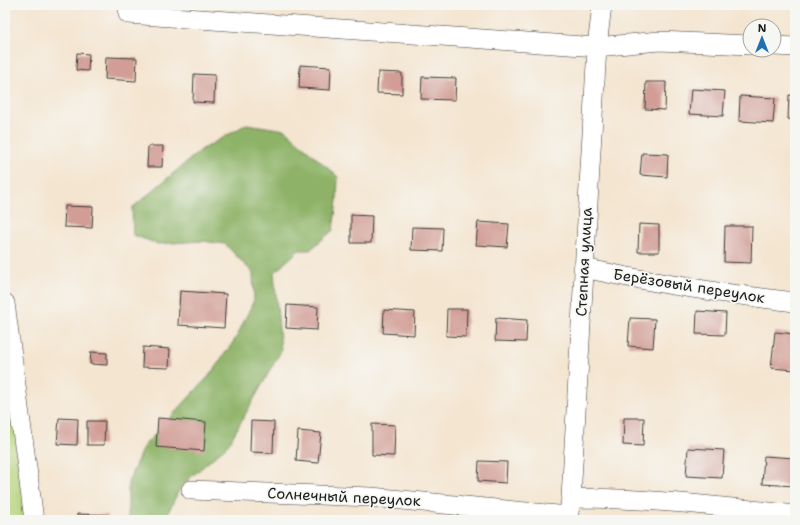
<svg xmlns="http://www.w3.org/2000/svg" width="800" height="525" font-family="'Shantell Sans',sans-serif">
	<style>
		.green { fill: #b3d178; stroke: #68764a }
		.forest { fill: #8eb368; stroke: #556842 }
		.building { fill: #d19d95 }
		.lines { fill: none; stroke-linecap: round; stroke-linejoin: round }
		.minor-casing { stroke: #3c3a37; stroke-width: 20 }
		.minor { stroke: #fff; stroke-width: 19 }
		.labels { text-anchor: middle; stroke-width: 3.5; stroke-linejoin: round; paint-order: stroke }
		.street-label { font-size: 15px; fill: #1c1c1c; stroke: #f6f6f2 }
	</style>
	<rect width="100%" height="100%" fill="#f6f6f2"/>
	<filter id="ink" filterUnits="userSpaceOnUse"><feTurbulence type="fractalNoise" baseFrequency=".025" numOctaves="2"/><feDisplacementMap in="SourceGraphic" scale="8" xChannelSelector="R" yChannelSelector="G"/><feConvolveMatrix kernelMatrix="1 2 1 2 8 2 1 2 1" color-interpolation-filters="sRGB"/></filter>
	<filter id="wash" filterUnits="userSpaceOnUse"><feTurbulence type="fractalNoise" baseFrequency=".012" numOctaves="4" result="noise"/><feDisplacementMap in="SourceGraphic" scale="16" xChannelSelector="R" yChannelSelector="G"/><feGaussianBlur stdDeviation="0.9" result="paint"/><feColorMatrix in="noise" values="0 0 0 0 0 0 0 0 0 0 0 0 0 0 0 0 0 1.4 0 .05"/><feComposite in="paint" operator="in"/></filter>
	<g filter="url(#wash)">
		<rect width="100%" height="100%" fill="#f4e5d0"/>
		<path class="green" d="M5,272L40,520H5Z"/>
		<path class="forest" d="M247,124L285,130L338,177L337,201L333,230L310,250H299L274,273L281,351L228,445L191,477L179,490L168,513L169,520H128V483L143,447L209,376L236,338L254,300L253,273L225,244L202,241L158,244L133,235L132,208L201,150Z"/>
		<g id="blocks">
			<path class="building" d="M77,53L89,54L88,71L76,70Z
				M106,57L137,58L136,81L105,79Z
				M300,65L331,67L330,90L299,88Z
				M378,72L402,73V94L377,93Z
				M194,74L215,75L214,103L193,102Z
				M422,77L456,78L455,100L421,99Z
				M646,82H666L665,110L645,109Z
				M691,89L725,91L723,116L689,114Z
				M789,95L795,96V120L788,119Z
				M740,96L775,98L773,123L739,121Z
				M148,146H163L162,167H147Z
				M642,153L668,154L667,177L640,175Z
				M65,206L93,207L92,228L64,227Z
				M351,215L372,216L371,243H351Z
				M478,222L509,224L507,247L476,245Z
				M639,224L659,225V252H638Z
				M725,226H752L751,263L724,262Z
				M412,227L443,228L442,251L411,250Z
				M180,291L226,294L224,328L178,325Z
				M287,305L318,307L317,330L286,328Z
				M447,309H467L466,337L446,336Z
				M384,310L415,312L414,335L383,333Z
				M697,311L726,313L725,335L696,334Z
				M496,318L527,320L526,342L495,341Z
				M630,318L655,319L653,348L628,346Z
				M775,332L795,334V370L771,368Z
				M143,347L170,349L169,368L142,367Z
				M91,352L107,353V365L90,364Z
				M59,418L78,419L77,445L57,444Z
				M158,418L206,422L204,451L156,447Z
				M624,418H644L643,446L623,445Z
				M87,421H105L104,445H87Z
				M251,421L274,422L273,453L250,452Z
				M372,424L395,425L394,456L372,455Z
				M298,431L321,433L318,463L296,461Z
				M688,448L724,450L722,478L686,476Z
				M764,456L795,458V486L762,484Z
				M479,461L507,462L506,483L478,481Z
				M77,514L108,515V520H77Z"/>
		</g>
	</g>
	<g filter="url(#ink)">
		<use href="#blocks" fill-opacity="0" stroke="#3c3a37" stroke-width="1"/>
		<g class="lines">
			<g class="minor-casing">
				<path id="minor" d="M128,14L597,47L659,41L750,45
					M774,46L795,47
					M583,268C653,283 724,294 795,302
					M5,303L34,520
					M191,490L371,497L568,516
					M571,498C646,498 721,506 795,515
					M568,520L571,498L597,47L602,5"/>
			</g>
			<use href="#minor" class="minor"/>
		</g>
	</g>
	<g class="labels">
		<g class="street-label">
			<text transform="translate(584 262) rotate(-87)" y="5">Степная улица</text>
			<text transform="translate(689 286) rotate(9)" y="5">Берёзовый переулок</text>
			<text transform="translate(344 497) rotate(3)" y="5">Солнечный переулок</text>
		</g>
	</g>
	<rect width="800" height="525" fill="none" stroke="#f6f6f2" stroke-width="20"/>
	<g transform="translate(762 38)"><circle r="19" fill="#f6f6f2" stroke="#9f9f9c"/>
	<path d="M0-3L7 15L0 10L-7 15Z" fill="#1f6fb2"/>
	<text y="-6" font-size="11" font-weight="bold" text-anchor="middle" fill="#1c1c1c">N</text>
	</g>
</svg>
